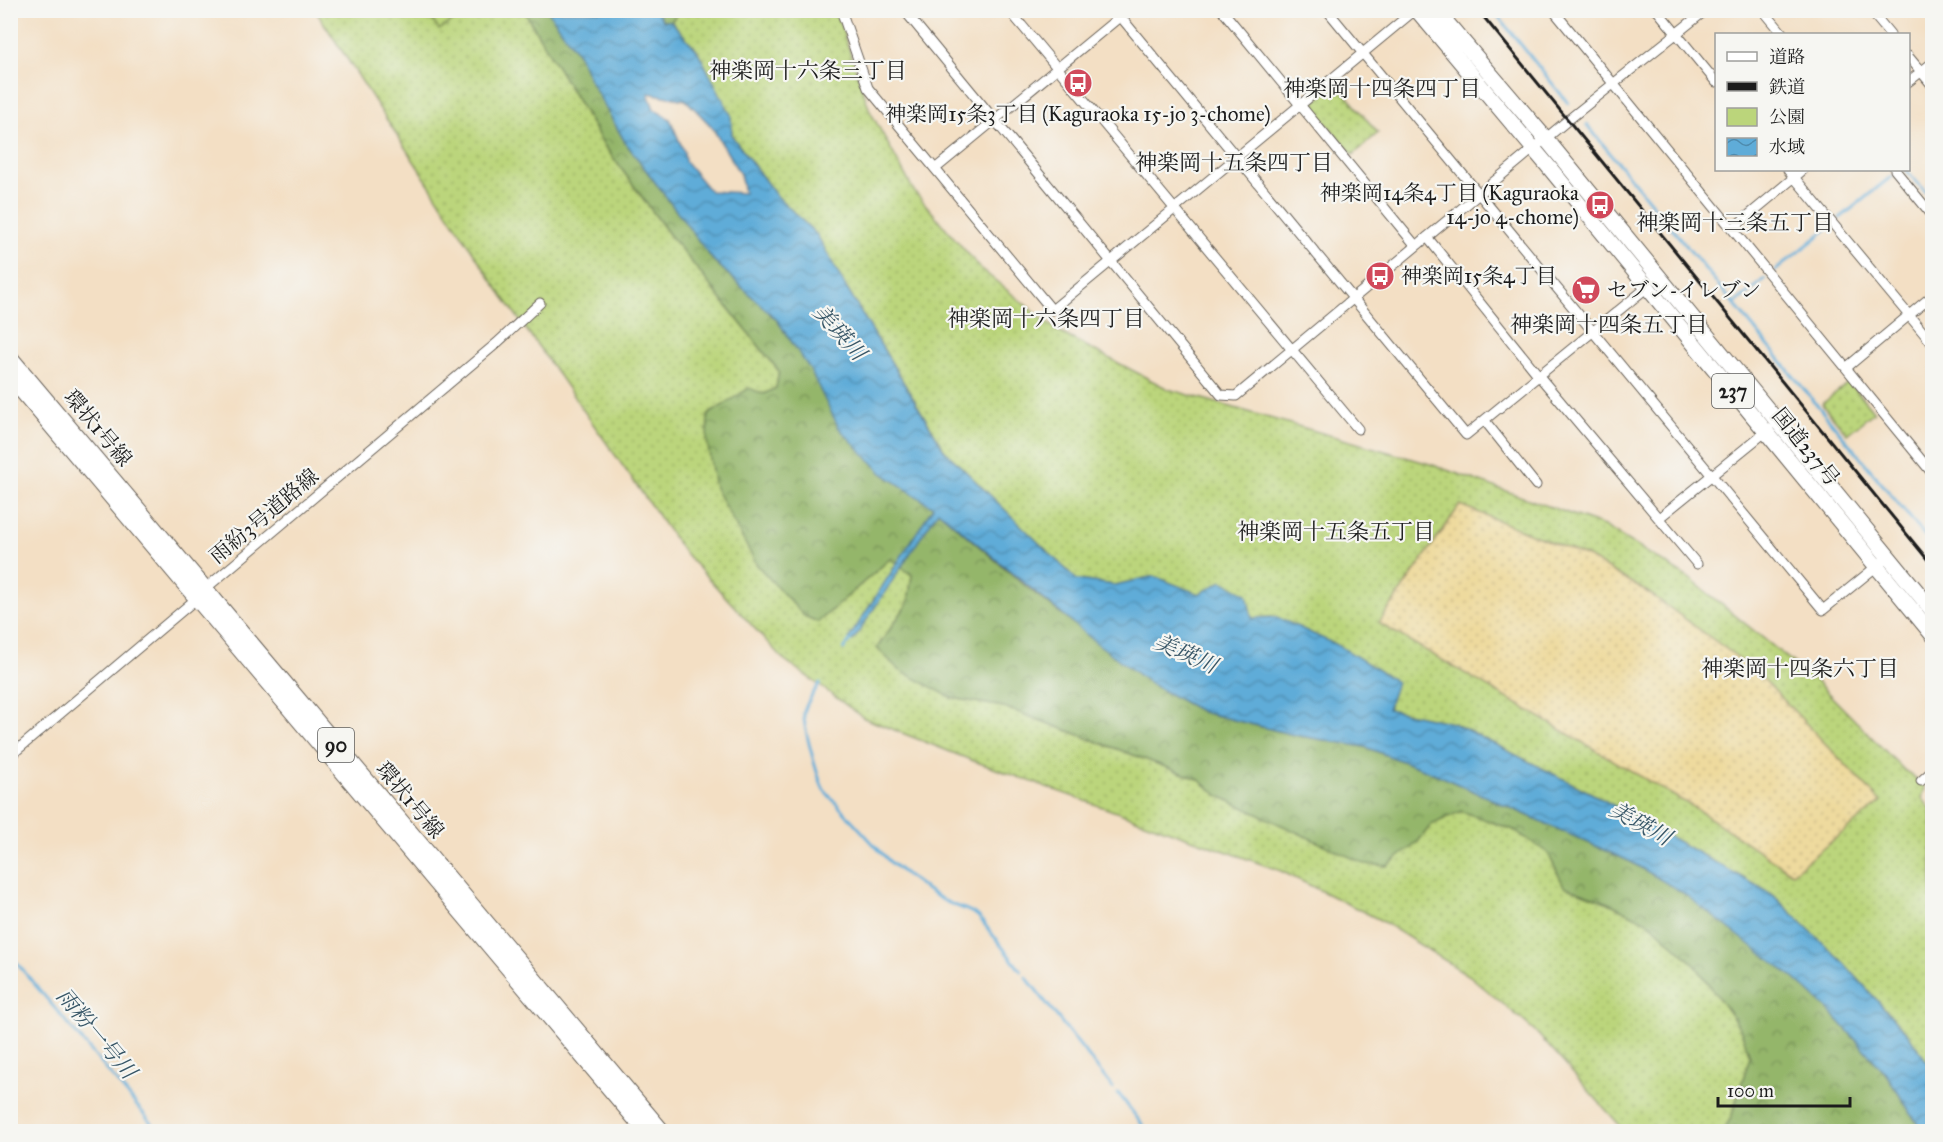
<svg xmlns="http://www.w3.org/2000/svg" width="1943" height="1142" font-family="'IM FELL Great Primer','Noto Serif JP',serif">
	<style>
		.green { fill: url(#green-dots); stroke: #6c784c; stroke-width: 1.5 }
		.forest { fill: url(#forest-crowns); stroke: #586944; stroke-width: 1.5 }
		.sand { fill: url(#sand-dots); stroke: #857b5d; stroke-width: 1.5 }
		.pitch { fill: #bbd57b; stroke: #6c784c; stroke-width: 1.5 }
		.water { fill: url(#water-waves); stroke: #3e647a; stroke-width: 1.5; fill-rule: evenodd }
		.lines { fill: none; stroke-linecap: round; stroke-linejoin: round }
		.stream { stroke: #5facd8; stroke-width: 3 }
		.minor-casing { stroke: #676057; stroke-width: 11 }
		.primary-casing { stroke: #676057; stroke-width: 17 }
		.trunk-casing { stroke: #676057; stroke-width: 17 }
		.minor { stroke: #fff; stroke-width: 9 }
		.primary { stroke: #fff; stroke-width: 15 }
		.trunk { stroke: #fff; stroke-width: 15 }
		.rail { stroke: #1c1c1c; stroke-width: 3 }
		.labels { text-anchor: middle; stroke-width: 4.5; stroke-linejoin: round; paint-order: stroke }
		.shield { fill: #f6f6f2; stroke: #5d5d5c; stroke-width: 1.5 }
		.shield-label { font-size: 20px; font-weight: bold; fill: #1c1c1c }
		.poi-label { font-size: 21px; fill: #1c1c1c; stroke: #f6f6f2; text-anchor: start }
		.street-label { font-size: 21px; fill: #1c1c1c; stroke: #f6f6f2 }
		.neighbourhood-label { font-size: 22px; fill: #1c1c1c; stroke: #f6f6f2 }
		.water-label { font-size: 22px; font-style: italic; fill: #375667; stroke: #f6f6f2 }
	</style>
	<defs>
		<pattern id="green-dots" width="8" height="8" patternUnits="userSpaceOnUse" patternTransform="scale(1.5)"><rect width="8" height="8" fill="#bbd57b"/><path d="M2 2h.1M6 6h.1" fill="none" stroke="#a0b66a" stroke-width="1.8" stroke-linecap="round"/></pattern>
		<pattern id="forest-crowns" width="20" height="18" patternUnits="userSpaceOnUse" patternTransform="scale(1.5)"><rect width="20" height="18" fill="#94b66b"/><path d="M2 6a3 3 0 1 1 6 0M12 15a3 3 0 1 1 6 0" fill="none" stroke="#789357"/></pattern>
		<pattern id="sand-dots" width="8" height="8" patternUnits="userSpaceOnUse" patternTransform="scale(1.5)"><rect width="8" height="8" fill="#eeda9e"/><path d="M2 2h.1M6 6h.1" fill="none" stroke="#ccba88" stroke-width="1.8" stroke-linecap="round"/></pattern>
		<pattern id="water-waves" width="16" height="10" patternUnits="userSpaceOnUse" patternTransform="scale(1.5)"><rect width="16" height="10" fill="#5facd8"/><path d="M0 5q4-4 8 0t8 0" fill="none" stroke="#4e8bae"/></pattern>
	</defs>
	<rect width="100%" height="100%" fill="#f6f6f2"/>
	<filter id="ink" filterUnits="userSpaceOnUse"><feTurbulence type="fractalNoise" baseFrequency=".0167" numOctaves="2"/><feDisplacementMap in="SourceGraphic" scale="12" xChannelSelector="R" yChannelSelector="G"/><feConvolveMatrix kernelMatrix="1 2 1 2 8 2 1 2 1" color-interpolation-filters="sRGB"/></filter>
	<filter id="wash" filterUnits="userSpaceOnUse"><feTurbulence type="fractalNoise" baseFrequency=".008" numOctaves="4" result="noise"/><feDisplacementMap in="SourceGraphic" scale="24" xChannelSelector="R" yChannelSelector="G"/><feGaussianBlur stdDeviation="1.35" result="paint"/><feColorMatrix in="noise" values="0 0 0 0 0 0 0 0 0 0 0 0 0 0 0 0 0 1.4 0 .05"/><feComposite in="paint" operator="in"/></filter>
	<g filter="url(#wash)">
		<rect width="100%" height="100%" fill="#f3dfc4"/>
		<path class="green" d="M316,11H524L604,145L669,234L779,371L776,388L764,394L873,574L890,558L912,575L908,603L877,648L952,698L1004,707L1198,779L1219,796L1417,843L1431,825L1461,811L1514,830L1548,853L1564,886L1609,903L1651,924L1696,966L1740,1028L1750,1056L1731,1118L1723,1131H1625L1534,1030L1470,976L1382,921L1281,871L971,760L864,718L782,658L683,551L492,281Z
			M681,11H836L870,111L914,191L981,269L1059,332L1168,389L1430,464L1604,526L1689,578L1817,682L1905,771L1912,775L1925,788L1922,798L1932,810V1069L1910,1037L1843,962L1772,894L1591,793L1453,723L1388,709L1277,617L1252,618L1154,576L1115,585L1077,580L1018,523L945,451L847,289L817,235L775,194L732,136L731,115L697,50L671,21Z
			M1337,84L1378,133L1353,155L1312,106L1313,103Z
			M1849,382L1874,412L1847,434L1822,404Z"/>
		<path class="forest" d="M524,11H548L579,55L591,82L625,142L713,260L777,320L882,473L933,507L1029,589L1151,684L1202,712L1294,735L1365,747L1431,772L1631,862L1684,893L1795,979L1829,1010L1887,1075L1922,1131H1723L1731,1118L1750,1056L1740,1028L1696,966L1651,924L1609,903L1564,886L1548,853L1514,830L1461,811L1431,825L1417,843L1387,866L1365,864L1219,796L1198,779L1004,707L952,698L899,670L877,648L908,603L912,575L890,559L818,622L804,616L757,565L715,488L707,441L708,415L749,388L764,394L776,388L779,371L669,234L604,145Z
			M656,11H681L671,21H663Z"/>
		<path class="sand" d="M1460,505L1588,557L1652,595L1755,670L1881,802L1792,873L1698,810L1379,623Z"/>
		<path class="pitch" d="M426,11H468L439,30Z"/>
		<path class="water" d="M548,11H656L663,21H671L697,50L731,115L732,136L775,194L817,235L847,289L945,451L1077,580L1115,585L1154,576L1199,594L1222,581L1247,594L1252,618L1277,617L1343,648L1397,682L1388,709L1453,723L1591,793L1772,894L1843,962L1910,1037L1932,1069V1131H1922L1887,1075L1829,1010L1795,979L1683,893L1631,862L1431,772L1365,747L1294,735L1202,712L1151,684L1094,641L938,511L853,641L849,638L933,507L882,473L839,428L809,368L777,320L713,260L625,142L591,82L579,55ZM648,93L686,100L712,127L740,174L744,193L710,191L685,161L684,152L670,119L654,109Z"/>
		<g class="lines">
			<path class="stream" d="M1493,10L1568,103
				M1587,125L1734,304L1765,279
				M1906,170L1932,199
				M1840,218L1892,176
				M1775,271L1827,229
				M1734,304L1925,536L1932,534
				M844,649L853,636
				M820,683C814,692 807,701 804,712C802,723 818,779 824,790L889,861C906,875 924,889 943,900C955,907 967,908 978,916L1021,971
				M10,955L159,1132
				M1026,977L1113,1088
				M1118,1093L1148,1132"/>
		</g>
	</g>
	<g filter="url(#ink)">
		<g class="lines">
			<g class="minor-casing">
				<path id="minor" d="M841,10L868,88L1052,310L1415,10
					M904,10L1221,395L1236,396L1568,120L1706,10
					M1009,10L1358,429
					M1115,10L1466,435L1650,285
					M1222,10L1416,246
					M1327,10L1823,610L1888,557
					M1553,10L1932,473
					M1657,10L1716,82
					M1763,10L1783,34
					M1870,10L1890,34
					M1908,56L1932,85
					M1908,82L1932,63
					M935,169L1128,10
					M1788,170L1932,343
					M1895,170L1932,215
					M1732,229L1803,170
					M1427,237L1539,376L1697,564
					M1846,368L1932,296
					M1485,421L1536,485
					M1659,518L1769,429
					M10,756L196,599L205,589L497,343L540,303
					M1921,781L1932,771"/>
			</g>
			<g class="primary-casing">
				<path id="primary" d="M10,357L663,1132
					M10,377L646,1132"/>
			</g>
			<g class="trunk-casing">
				<path id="trunk" d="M1417,10L1548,166L1932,634
					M1436,10L1546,139L1932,610"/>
			</g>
			<use href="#minor" class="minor"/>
			<use href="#primary" class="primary"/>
			<use href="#trunk" class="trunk"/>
			<path class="rail" d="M1478,10L1932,565"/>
		</g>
	</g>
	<defs>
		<g id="bus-disc" transform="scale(1.5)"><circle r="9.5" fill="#d1495b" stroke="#f6f6f2"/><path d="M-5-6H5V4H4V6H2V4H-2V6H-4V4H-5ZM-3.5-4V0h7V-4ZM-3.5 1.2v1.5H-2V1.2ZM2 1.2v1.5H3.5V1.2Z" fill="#fff"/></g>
		<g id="supermarket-disc" transform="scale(1.5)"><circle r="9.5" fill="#d1495b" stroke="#f6f6f2"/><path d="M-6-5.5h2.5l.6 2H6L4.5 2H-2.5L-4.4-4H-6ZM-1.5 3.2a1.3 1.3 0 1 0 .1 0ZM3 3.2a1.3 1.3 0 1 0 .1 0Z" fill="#fff"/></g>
	</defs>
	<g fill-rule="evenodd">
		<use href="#bus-disc" x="1078" y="83"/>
		<use href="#bus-disc" x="1600" y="205"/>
		<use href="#bus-disc" x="1380" y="276"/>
		<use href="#supermarket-disc" x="1586" y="290"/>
	</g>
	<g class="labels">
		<g class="shield">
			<rect x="1712" y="374" width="42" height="34" rx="4.5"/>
			<rect x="318" y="728" width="36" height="34" rx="4.5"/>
		</g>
		<g class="shield-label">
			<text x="1733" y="398">237</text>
			<text x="336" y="752">90</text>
		</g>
		<g class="poi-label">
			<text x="1078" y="121" text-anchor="middle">神楽岡15条3丁目 (Kaguraoka 15-jo 3-chome)</text>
			<text x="1579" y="200" text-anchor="end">神楽岡14条4丁目 (Kaguraoka<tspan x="1579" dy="24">14-jo 4-chome)</tspan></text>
			<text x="1401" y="283">神楽岡15条4丁目</text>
			<text x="1607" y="297">セブン-イレブン</text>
		</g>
		<g class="street-label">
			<text transform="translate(98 428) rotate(50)" y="7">環状1号線</text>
			<text transform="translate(1806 447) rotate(51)" y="7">国道237号</text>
			<text transform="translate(264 516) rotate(-40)" y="7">雨紛3号道路線</text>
			<text transform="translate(410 800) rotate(50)" y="7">環状1号線</text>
		</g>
		<g class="neighbourhood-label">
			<text x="808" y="78">神楽岡十六条三丁目</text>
			<text x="1382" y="96">神楽岡十四条四丁目</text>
			<text x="1234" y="170">神楽岡十五条四丁目</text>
			<text x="1735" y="230">神楽岡十三条五丁目</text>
			<text x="1046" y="326">神楽岡十六条四丁目</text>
			<text x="1609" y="332">神楽岡十四条五丁目</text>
			<text x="1336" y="539">神楽岡十五条五丁目</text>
			<text x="1800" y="676">神楽岡十四条六丁目</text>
		</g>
		<g class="water-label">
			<text transform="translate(840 332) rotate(48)" y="8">美瑛川</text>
			<text transform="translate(1186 653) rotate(24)" y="8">美瑛川</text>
			<text transform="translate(1641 823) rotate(29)" y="8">美瑛川</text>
			<text transform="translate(97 1033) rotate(50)" y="8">雨粉一号川</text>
		</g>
	</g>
	<rect width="1943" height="1142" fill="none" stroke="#f6f6f2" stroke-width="36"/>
	<rect x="1715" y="33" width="195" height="138" fill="#f6f6f2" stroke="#9f9f9c" stroke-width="1.5"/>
	<rect x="1727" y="52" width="30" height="9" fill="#ffffff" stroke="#9f9f9c" stroke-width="1.5"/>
	<text x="1769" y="63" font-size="18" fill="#1c1c1c">道路</text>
	<rect x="1727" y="82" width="30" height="9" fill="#1c1c1c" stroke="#9f9f9c" stroke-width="1.5"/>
	<text x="1769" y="93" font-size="18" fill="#1c1c1c">鉄道</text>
	<rect x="1727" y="108" width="30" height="18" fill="#bbd57b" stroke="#9f9f9c" stroke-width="1.5"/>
	<text x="1769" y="123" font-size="18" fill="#1c1c1c">公園</text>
	<rect x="1727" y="138" width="30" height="18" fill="url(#water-waves)" stroke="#9f9f9c" stroke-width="1.5"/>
	<text x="1769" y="153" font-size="18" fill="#1c1c1c">水域</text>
	<path d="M1718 1097v9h132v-9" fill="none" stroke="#1c1c1c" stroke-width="3"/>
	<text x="1727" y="1097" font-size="18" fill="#1c1c1c" stroke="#f6f6f2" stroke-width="4.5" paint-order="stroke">100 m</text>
</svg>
